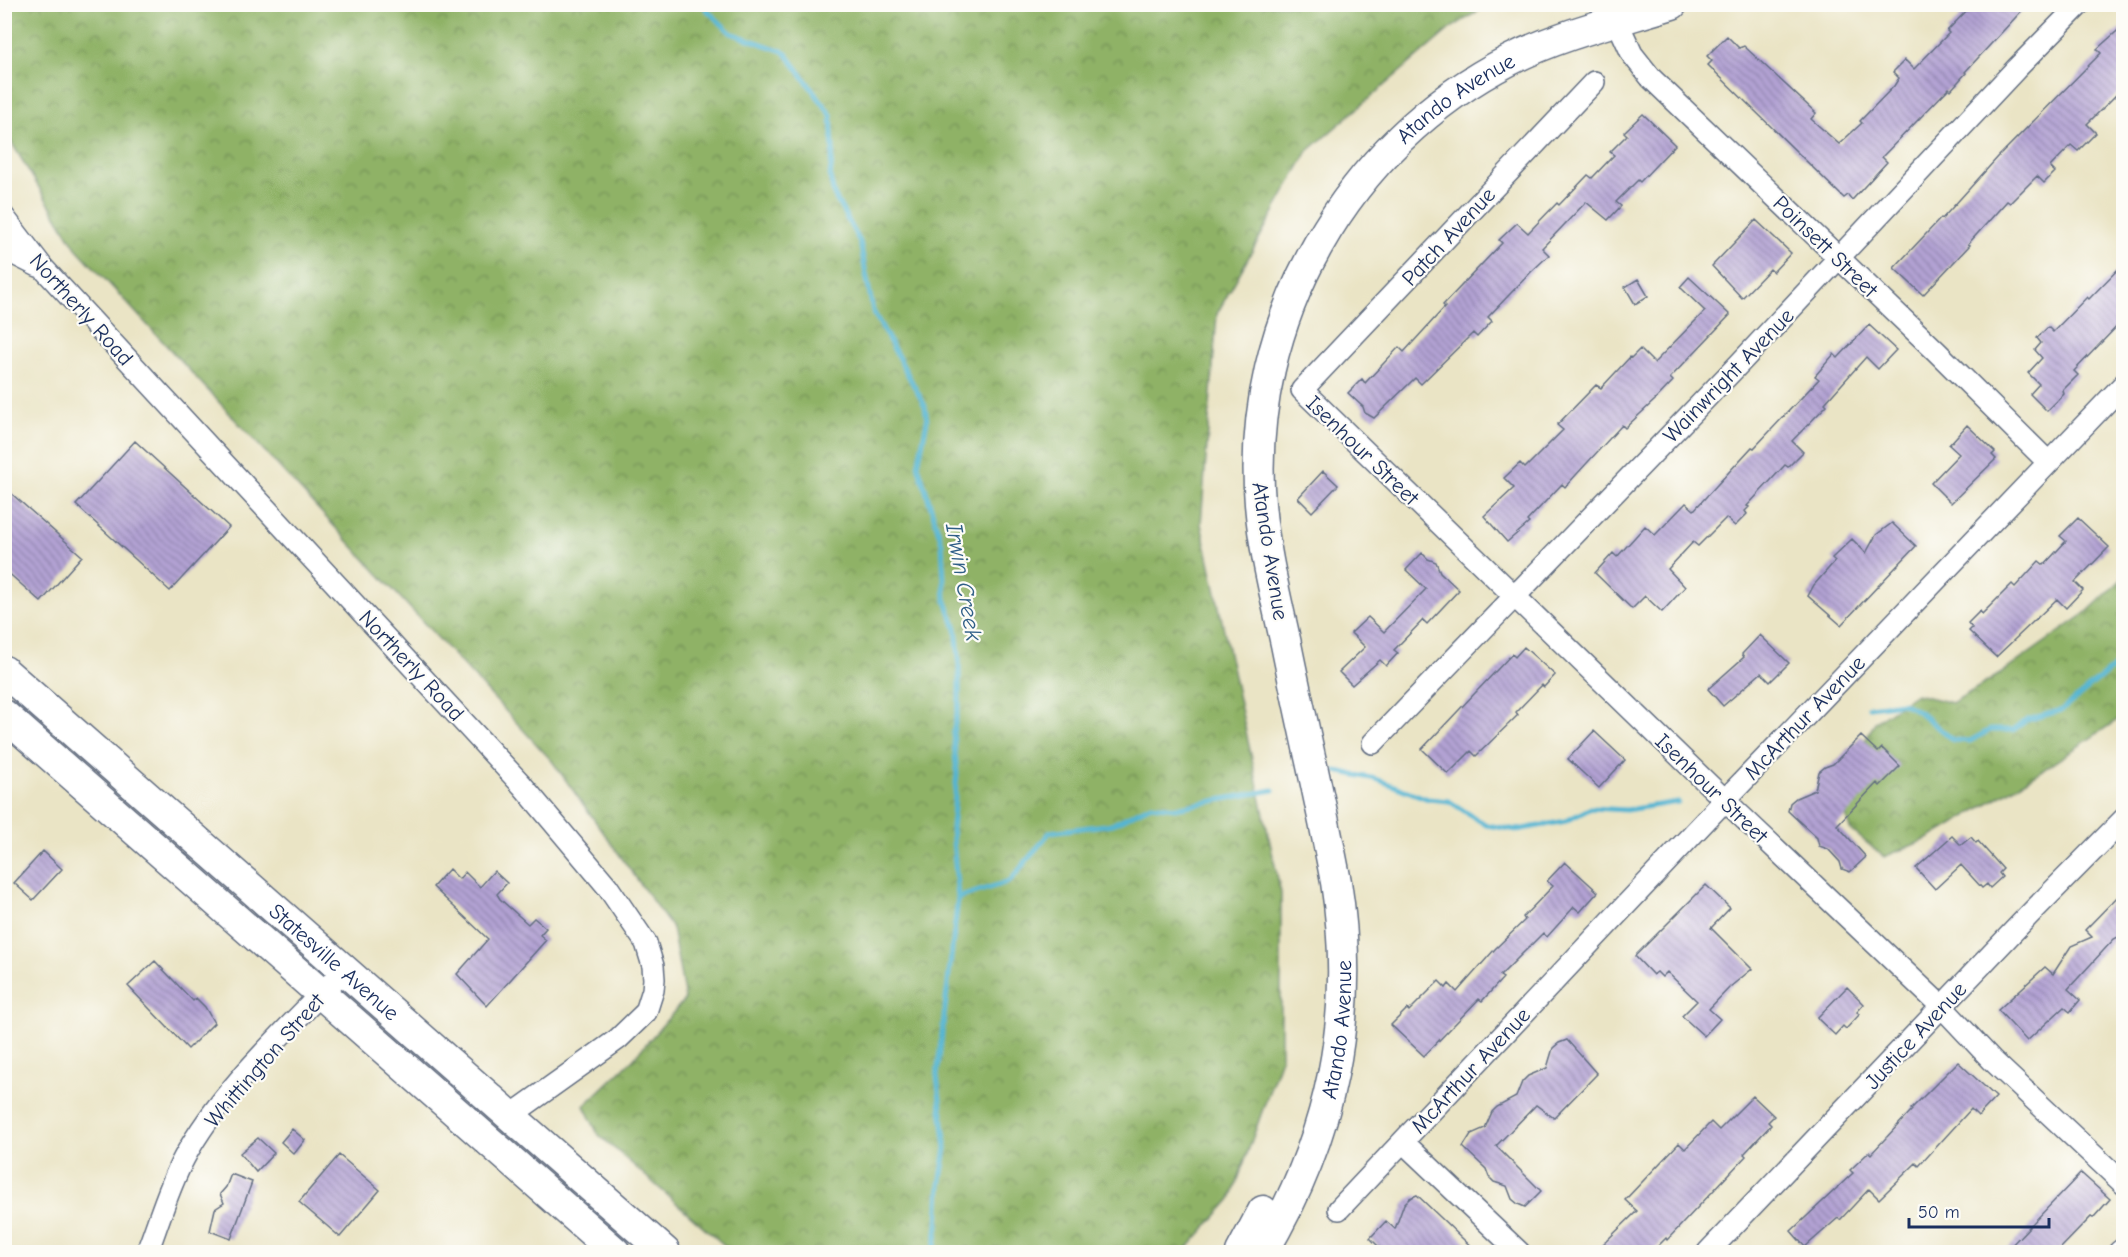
<svg xmlns="http://www.w3.org/2000/svg" width="2128" height="1257" font-family="'Comic Neue',sans-serif">
	<style>
		.forest { fill: url(#forest-crowns); stroke: #557062; stroke-width: 1.5 }
		.lines { fill: none; stroke-linecap: round; stroke-linejoin: round }
		.stream { stroke: #54b5d2; stroke-width: 5 }
		.building { fill: url(#building-back-hatch) }
		.minor-casing { stroke: #636e82; stroke-width: 24 }
		.secondary-casing { stroke: #636e82; stroke-width: 33 }
		.minor { stroke: #fff; stroke-width: 21 }
		.secondary { stroke: #fff; stroke-width: 30 }
		.labels { text-anchor: middle; stroke-width: 4.5; stroke-linejoin: round; paint-order: stroke }
		.street-label { font-size: 22px; fill: #1b2f5e; stroke: #fdfcf7 }
		.water-label { font-size: 24px; font-style: italic; fill: #2f5e87; stroke: #fdfcf7 }
	</style>
	<defs>
		<pattern id="forest-crowns" width="20" height="18" patternUnits="userSpaceOnUse" patternTransform="scale(1.5)"><rect width="20" height="18" fill="#8fb266"/><path d="M2 6a3 3 0 1 1 6 0M12 15a3 3 0 1 1 6 0" fill="none" stroke="#749157"/></pattern>
		<pattern id="building-back-hatch" width="6" height="6" patternUnits="userSpaceOnUse" patternTransform="scale(1.5)"><rect width="6" height="6" fill="#b2a2d3"/><path d="M-1 5l2 2M0 0l6 6M5-1l2 2" fill="none" stroke="#9084ae"/></pattern>
	</defs>
	<rect width="100%" height="100%" fill="#fdfcf7"/>
	<filter id="ink" filterUnits="userSpaceOnUse"><feTurbulence type="fractalNoise" baseFrequency=".0167" numOctaves="2"/><feDisplacementMap in="SourceGraphic" scale="12" xChannelSelector="R" yChannelSelector="G"/><feConvolveMatrix kernelMatrix="1 2 1 2 8 2 1 2 1" color-interpolation-filters="sRGB"/></filter>
	<filter id="wash" filterUnits="userSpaceOnUse"><feTurbulence type="fractalNoise" baseFrequency=".008" numOctaves="4" result="noise"/><feDisplacementMap in="SourceGraphic" scale="24" xChannelSelector="R" yChannelSelector="G"/><feGaussianBlur stdDeviation="1.35" result="paint"/><feColorMatrix in="noise" values="0 0 0 0 0 0 0 0 0 0 0 0 0 0 0 0 0 1.4 0 .05"/><feComposite in="paint" operator="in"/></filter>
	<g filter="url(#wash)">
		<rect width="100%" height="100%" fill="#eae4c5"/>
		<path class="forest" d="M5,4L1488,5L1451,28L1308,151L1217,314L1201,524L1281,893V1058L1231,1199L1184,1252H732L598,1134L584,1106L633,1059L685,999L672,928L552,761L76,248L5,132Z
			M2123,578V716L2040,772L1930,838L1884,857L1850,829L1839,791L1875,722L1916,694L1952,703L2000,674L2086,613Z"/>
		<g class="lines">
			<path class="stream" d="M704,4L706,9L731,33L785,52L831,115L833,149L830,177L834,195L860,242L873,311L925,406L927,421L918,465L942,543L945,599L956,628L959,657V703L953,733L957,773L952,828L958,898L937,1076L946,1148L940,1185L938,1225L934,1252
				M1869,707L1902,703L1918,711L1953,740L1970,741L1990,730H2013L2027,720L2062,710L2124,659
				M1336,771L1376,779L1428,799L1449,801L1486,825L1517,830L1566,821L1591,808L1626,810L1678,802
				M958,898L1010,881L1050,832L1113,824L1151,805L1175,808L1273,790"/>
		</g>
		<g id="blocks">
			<path class="building" d="M1973,4H2028L1965,72L1966,73L1951,90L1949,88L1882,157L1887,162L1852,200L1848,195L1844,198L1708,65L1712,61L1707,56L1727,36L1739,48L1744,46L1816,113L1811,119L1839,144L1862,123L1860,121L1894,86L1899,78L1893,72L1905,60L1914,69L1949,33L1947,31Z
				M2124,25V87L2087,124L2096,133L2078,151L2071,145L2050,167L2055,172L2044,183L2037,176L2010,203L2007,201L1968,244L1970,245L1923,295L1894,268L1941,218L1942,219L1998,157L2101,53L2097,49Z
				M1643,114L1675,145L1640,182L1638,180L1616,202L1621,206L1608,220L1586,202L1542,248L1549,255L1531,272L1488,317L1492,321L1477,337L1473,333L1421,384L1415,378L1374,418L1365,413L1363,407L1348,393L1362,379L1365,383L1399,347L1404,352L1445,307L1443,305L1502,243L1499,240L1517,223L1528,233L1557,203L1559,205L1588,175L1592,178L1614,155L1610,152L1627,135L1624,132Z
				M1756,220L1791,253L1773,272L1770,269L1742,298L1712,266Z
				M2124,263V319L2074,371L2078,375L2063,390L2064,394L2047,411L2030,394L2039,384L2028,373L2042,358L2035,350L2041,343L2037,338L2048,327L2053,332L2087,297L2089,299Z
				M1689,277L1730,315L1670,378L1673,381L1655,400L1625,428L1622,425L1565,487L1562,484L1527,521L1529,523L1507,542L1484,516L1514,488L1504,478L1520,463L1525,468L1563,430L1557,425L1596,385L1601,388L1630,357L1631,358L1640,349L1654,363L1705,311L1680,287Z
				M1638,279L1648,296L1635,304L1625,287Z
				M1869,325L1896,350L1878,369L1866,357L1825,403L1827,405L1792,441L1803,452L1788,467L1785,465L1747,506L1749,507L1745,511L1747,514L1735,526L1726,518L1698,546L1693,542L1668,569L1685,587L1662,612L1645,596L1632,609L1595,573L1613,553L1617,557L1645,526L1655,535L1686,503L1694,510L1752,447L1754,448L1819,379L1815,376L1834,354L1838,358Z
				M1967,425L1995,452L1992,455L1996,459L1951,503L1931,483L1959,454L1949,445Z
				M135,441L229,527L170,591L76,505Z
				M1323,471L1338,485L1312,512L1298,498Z
				M4,487L82,556L41,602L4,569Z
				M2078,518L2109,547L2075,582L2083,590L2066,608L2057,599L1996,657L1969,631L1972,628L1968,623L1980,611L1982,614L2012,584L2015,587L2039,561L2044,565L2066,541L2060,536Z
				M1892,523L1916,546L1841,625L1808,596L1814,585L1835,561L1832,558L1852,539L1866,553L1876,535Z
				M1422,553L1428,559L1436,562L1440,572L1459,590L1427,624L1423,620L1394,650L1398,653L1386,666L1380,660L1352,685L1339,672L1365,647L1351,633L1368,617L1384,632L1426,589L1406,570Z
				M1760,635L1789,663L1770,682L1761,673L1723,706L1708,689L1744,657L1742,654Z
				M1524,647L1555,675L1544,687L1542,685L1516,712L1518,715L1476,756L1471,751L1448,774L1422,749L1512,654L1515,657Z
				M1594,731L1625,760L1599,788L1568,759Z
				M1861,736L1878,752L1882,748L1900,766L1880,786L1877,783L1837,825L1866,857L1850,872L1842,869L1840,862L1828,849L1819,846L1817,838L1788,811L1790,803L1796,798L1815,790L1819,772L1825,767L1833,764Z
				M1952,836L1961,845L1971,837L1976,843L1978,841L2003,869L1999,873L2002,877L1990,888L1987,884L1982,888L1961,865L1935,889L1916,868Z
				M43,851L62,869L33,900L14,883Z
				M1565,862L1598,892L1580,912L1574,907L1547,937L1543,933L1500,976L1503,978L1482,1001L1479,999L1424,1056L1391,1025L1407,1009L1409,1011L1439,981L1446,988L1449,984L1457,992L1495,949L1525,920L1523,917L1553,886L1547,881Z
				M449,869L459,879L465,872L480,887L494,871L507,883L497,894L500,899L528,924L534,918L546,928L540,935L546,940L487,1006L457,974L488,939L433,887Z
				M1706,885L1730,908L1711,928L1752,969L1730,987L1709,1009L1720,1019L1704,1036L1682,1016L1697,1001L1667,972L1662,977L1657,972L1653,975L1635,956Z
				M2124,890V934L2114,939L2068,989L2080,1000L2070,1012L2064,1007L2027,1041L1998,1010L2045,967L2053,974L2071,946L2092,937L2085,930Z
				M155,961L193,1001L196,998L205,1007L214,1023L188,1049L128,986Z
				M1847,987L1864,1004L1857,1012L1860,1014L1846,1029L1843,1026L1835,1035L1817,1018Z
				M1567,1040L1597,1074L1554,1118L1536,1105L1496,1146L1541,1191L1525,1207L1518,1204L1512,1199L1507,1186L1494,1182L1489,1177L1486,1169L1463,1147L1471,1134L1485,1128L1492,1112L1497,1107L1516,1097L1522,1082L1528,1076L1547,1068L1553,1048L1559,1043Z
				M1958,1062L1996,1097L1978,1116L1971,1109L1919,1166L1916,1163L1879,1199L1869,1189L1840,1220L1838,1218L1805,1247L1791,1231L1853,1173L1850,1170L1869,1152L1871,1154L1912,1110L1911,1109Z
				M1753,1096L1774,1116L1768,1122L1771,1125L1744,1154L1746,1156L1667,1240L1666,1238L1652,1252H1595L1637,1211L1625,1200L1679,1143L1685,1149L1711,1122L1719,1130Z
				M292,1129L305,1140L294,1154L281,1142Z
				M258,1138L274,1153L256,1172L240,1153Z
				M339,1155L380,1190L340,1237L299,1202Z
				M2081,1173L2110,1199L2093,1218L2091,1217L2057,1252H2005Z
				M231,1174L252,1182L231,1239L210,1231L215,1209L224,1203L220,1194L226,1187Z
				M1417,1195L1463,1239L1477,1252H1384L1370,1238L1386,1221L1395,1229L1404,1204L1410,1198Z"/>
		</g>
	</g>
	<g filter="url(#ink)">
		<use href="#blocks" fill-opacity="0" stroke="#636e82" stroke-width="1.5"/>
		<g class="lines">
			<g class="minor-casing">
				<path id="minor" d="M1617,21L1632,54L1651,78L1936,351L2048,462
					M1594,82L1302,390L1738,813L1942,1007L1992,1060L2124,1184
					M4,217L44,269L522,785L607,886L646,943L653,966L654,979L653,990L646,1012L618,1039L510,1116
					M4,249L38,266
					M1373,743L1740,363L2016,69L2080,4
					M1403,1142L1519,1252
					M1339,1209L1725,800L2124,384
					M147,1252C159,1221 168,1188 184,1158C221,1089 290,1027 344,970
					M1708,1252L2029,915L2124,819
					M2119,1252L2124,1248"/>
			</g>
			<g class="secondary-casing">
				<g id="secondary">
					<path id="s1" d="M4,671L665,1252"/>
					<path d="M4,715L615,1252"/>
					<path d="M1241,1252L1263,1211"/>
					<path id="s2" d="M1263,1252C1332,1136 1357,1015 1336,882C1321,802 1302,724 1286,644C1276,598 1264,551 1260,504C1245,321 1348,142 1510,60C1561,34 1617,21 1672,4"/>
				</g>
			</g>
			<use href="#minor" class="minor"/>
			<use href="#secondary" class="secondary"/>
		</g>
	</g>
	<g class="labels">
		<g class="street-label">
			<text dy="8" stroke="none"><textPath href="#s2" startOffset="1244">Atando Avenue</textPath></text>
			<text transform="translate(1448 236) rotate(-47)" y="8">Patch Avenue</text>
			<text transform="translate(1826 246) rotate(44)" y="8">Poinsett Street</text>
			<text transform="translate(82 309) rotate(48)" y="8">Northerly Road</text>
			<text transform="translate(1728 375) rotate(-46)" y="8">Wainwright Avenue</text>
			<text transform="translate(1363 450) rotate(44)" y="8">Isenhour Street</text>
			<text transform="translate(1271 551) rotate(81)" y="8">Atando Avenue</text>
			<text transform="translate(412 665) rotate(47)" y="8">Northerly Road</text>
			<text transform="translate(1804 717) rotate(-46)" y="8">McArthur Avenue</text>
			<text transform="translate(1712 788) rotate(44)" y="8">Isenhour Street</text>
			<text dy="8" stroke="none"><textPath href="#s1" startOffset="440">Statesville Avenue</textPath></text>
			<text dy="8" stroke="none"><textPath href="#s2" startOffset="237">Atando Avenue</textPath></text>
			<text transform="translate(1915 1035) rotate(-47)" y="8">Justice Avenue</text>
			<text transform="translate(264 1060) rotate(-49)" y="8">Whittington Street</text>
			<text transform="translate(1470 1070) rotate(-47)" y="8">McArthur Avenue</text>
		</g>
		<g class="water-label">
			<text transform="translate(964 582) rotate(80)" y="8">Irwin Creek</text>
		</g>
	</g>
	<rect width="2128" height="1257" fill="none" stroke="#fdfcf7" stroke-width="24"/>
	<path d="M1909 1218v9h140v-9" fill="none" stroke="#1b2f5e" stroke-width="3"/>
	<text x="1918" y="1218" font-size="18" fill="#1b2f5e" stroke="#fdfcf7" stroke-width="4.5" paint-order="stroke">50 m</text>
</svg>
